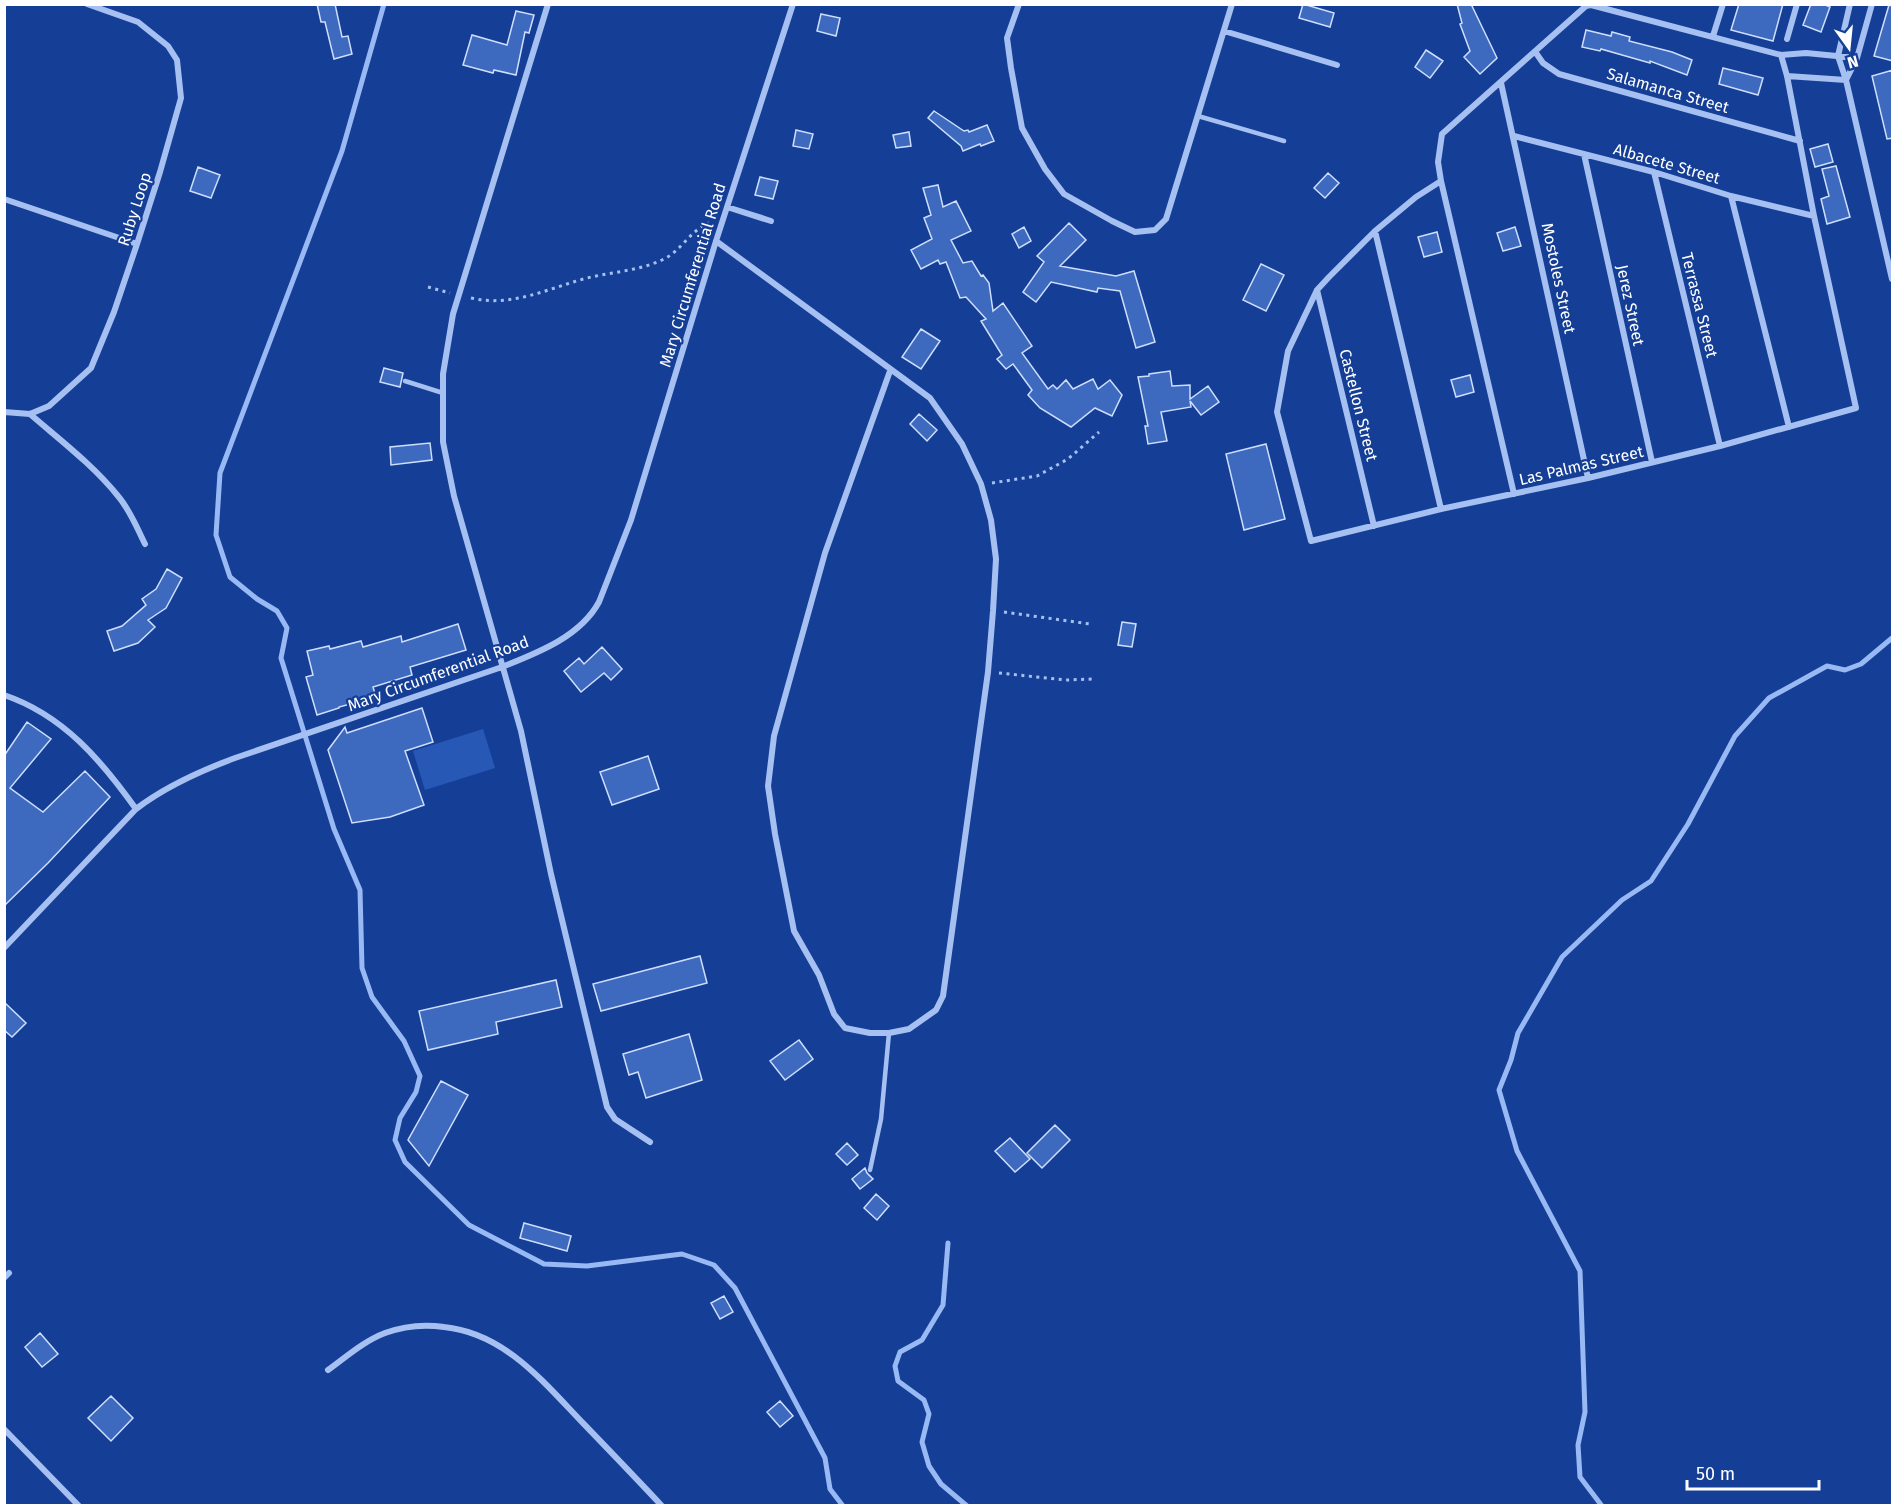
<svg xmlns="http://www.w3.org/2000/svg" width="1897" height="1510" font-family="'Fira Sans',sans-serif">
	<style>
		.green { fill: #2858b5 }
		.lines { fill: none; stroke-linecap: round; stroke-linejoin: round }
		.stream { stroke: #99b9f5; stroke-width: 5 }
		.building { fill: #3d69be; stroke: #cedefc; stroke-width: 1.5 }
		.path { stroke: #a6c0f2; stroke-width: 3; stroke-dasharray: 3 4.5; stroke-linecap: butt }
		.lane { stroke: #a6c0f2; stroke-width: 4.5 }
		.street { stroke: #a6c0f2; stroke-width: 6 }
		.labels { text-anchor: middle; stroke-width: 4.5; stroke-linejoin: round; paint-order: stroke }
		.street-label { font-size: 16px; fill: #fff; stroke: #153f96 }
	</style>
	<rect width="100%" height="100%" fill="#153f96"/>
	<path class="green" d="M483,729L495,768L425,790L413,751Z"/>
	<g class="lines">
		<path class="stream" d="M384,4L342,151L220,473L216,535L230,577L257,599L277,611L287,628L281,658L334,829L360,890L362,968L372,997L404,1041L420,1076L416,1092L400,1118L395,1140L405,1162L469,1225L544,1264L587,1266L682,1254L714,1265L735,1288L825,1458L830,1489L843,1506
			M948,1243L943,1305L922,1340L900,1352L895,1366L898,1381L924,1400L929,1414L922,1442L929,1466L941,1484L967,1506
			M1602,1506L1580,1477L1578,1445L1585,1412L1580,1271L1517,1151L1499,1090L1511,1060L1518,1033L1562,957L1622,900L1651,881L1688,824L1735,736L1769,698L1827,666L1845,670L1861,664L1892,638"/>
	</g>
	<path class="building" d="M317,4H335L342,37L348,36L352,54L334,59L325,22H321Z
		M1303,4L1334,13L1330,27L1299,18Z
		M1457,4H1471L1497,58L1480,74L1464,57L1470,51L1460,24L1462,23Z
		M1739,4H1783L1773,41L1731,30Z
		M1811,4H1823L1830,7L1821,32L1803,25Z
		M1889,5L1893,6V61L1874,56Z
		M516,11L534,15L529,33L525,32L516,75L494,70L493,73L463,65L472,35L507,45Z
		M821,14L840,18L836,36L817,31Z
		M1586,30L1611,36L1612,32L1630,37L1629,41L1672,52L1692,60L1687,75L1650,61V63L1601,49L1600,51L1582,47Z
		M1426,50L1443,61L1430,78L1415,67Z
		M1723,68L1763,78L1758,95L1719,84Z
		M1893,70V138L1887,139L1872,76Z
		M934,111L964,131L968,130L969,132L987,125L994,141L981,146L980,144L963,151L961,146L928,118Z
		M796,130L813,134L809,149L793,146Z
		M909,132L911,146L896,148L893,135Z
		M1828,144L1833,162L1815,167L1810,149Z
		M1836,166L1850,217L1827,224L1821,199L1829,196L1822,169Z
		M198,167L220,175L211,198L190,191Z
		M1328,173L1339,183L1325,198L1314,188Z
		M760,177L778,181L773,199L755,195Z
		M938,185L943,207L956,201L971,231L951,240L963,263L972,261L981,276L983,275L989,283L993,311L1003,303L1032,346L1022,353L1048,389L1053,385L1057,389L1066,380L1073,389L1093,379L1098,389L1110,380L1122,395L1112,416L1095,408L1071,427L1040,408L1028,395L1032,390L1013,364L1006,369L997,359L1002,355L981,321L986,319L966,297L960,298L946,262L940,264L938,260L921,269L911,250L932,239L924,218L931,215L923,188Z
		M1069,223L1086,240L1060,266L1116,276L1134,271L1155,342L1136,348L1120,291L1098,288L1097,292L1051,282L1036,302L1023,292L1044,262L1037,256Z
		M1024,227L1031,241L1019,248L1012,234Z
		M1515,227L1521,246L1503,251L1497,233Z
		M1437,232L1442,252L1424,257L1418,237Z
		M1261,264L1284,275L1266,311L1243,300Z
		M921,329L940,341L921,369L902,357Z
		M384,368L403,373L400,387L380,382Z
		M1170,371L1172,386L1190,385V399L1208,386L1219,402L1201,415L1190,401L1191,407L1161,412L1167,441L1148,444L1145,426H1148L1138,377L1149,376V374Z
		M1470,375L1474,392L1456,397L1451,380Z
		M919,414L937,430L927,441L910,424Z
		M430,443L432,460L391,465L390,447Z
		M1266,444L1285,519L1244,530L1226,454Z
		M167,569L182,578L166,608L148,620L155,627L138,643L114,651L107,631L122,626L146,605L142,599L156,589Z
		M1122,622L1136,624L1132,647L1118,645Z
		M458,624L466,650L410,667L412,675L373,687L376,697L339,707V708L317,715L306,677L313,675L307,651L329,646L330,649L361,641L363,647L401,636L402,642Z
		M602,647L622,669L611,680L604,673L581,692L564,671L579,658L584,664Z
		M422,708L433,742L405,751L424,805L390,817L352,823L328,750L345,727L347,733Z
		M27,722L51,739L10,788L43,812L85,771L110,797L48,863L4,906V756Z
		M648,756L659,789L612,805L600,772Z
		M700,956L707,983L601,1011L593,984Z
		M556,980L562,1007L496,1022L498,1034L428,1050L419,1011Z
		M4,1002L26,1023L12,1037L4,1030Z
		M689,1034L702,1080L646,1098L638,1072L629,1075L623,1054Z
		M799,1040L813,1059L785,1080L770,1061Z
		M441,1081L468,1095L429,1166L408,1140Z
		M1055,1125L1070,1140L1042,1168L1027,1153Z
		M1010,1138L1030,1159L1015,1172L995,1151Z
		M847,1143L858,1155L847,1165L836,1154Z
		M865,1168L867,1173L873,1179L860,1189L852,1179Z
		M876,1194L889,1206L877,1220L864,1208Z
		M524,1223L571,1236L567,1251L520,1238Z
		M724,1296L733,1312L720,1319L711,1303Z
		M40,1333L58,1354L42,1367L25,1347Z
		M111,1396L133,1418L111,1441L88,1418Z
		M780,1401L793,1416L780,1427L767,1412Z"/>
	<g class="lines">
		<path class="path" d="M428,287L450,293
			M471,298C514,308 550,287 591,277C615,272 640,270 662,260C681,252 690,230 709,223
			M992,483L1037,476L1068,459L1099,432
			M1004,612L1090,624
			M999,673L1066,680L1094,679"/>
		<path class="lane" d="M1198,116L1284,141
			M405,381L443,393
			M870,1170L881,1119L889,1033"/>
		<path class="street" d="M548,4L453,314L443,374V442L454,496L521,731L551,874L607,1107L615,1119L650,1142
			M1019,4L1007,38L1011,68L1022,128L1045,169L1064,194L1112,221L1135,232L1155,230L1166,219L1232,4
			M1850,4L1838,56L1846,80L1892,279
			M1224,31L1337,65
			M1713,36L1723,4
			M1787,39L1797,4
			M1536,53L1543,63L1559,74L1800,141
			M1787,76L1846,80
			M1846,80L1857,58L1872,4
			M1501,83L1588,478
			M1514,136L1654,172L1731,196L1814,216
			M1584,154L1652,462
			M1654,172L1720,446
			M1441,181L1416,197L1375,231L1329,277L1317,290L1288,351L1277,412L1311,541L1441,509L1588,478L1720,446L1856,408L1814,216L1787,76L1781,55
			M1731,196L1789,427
			M4,199L137,244
			M727,207L771,221
			M1375,231L1441,509
			M716,241L930,398L962,444L981,484L991,520L996,559L993,611L988,672L943,996L936,1010L909,1029L889,1033H870L845,1028L834,1014L819,975L794,931L775,834L768,786L774,736L825,553L890,371
			M1317,290L1374,526
			M4,412L30,414L49,406L91,368L114,312L137,244L160,172L181,98L177,60L168,46L138,22L87,4
			M30,414C60,440 93,465 118,496C130,510 137,528 145,544
			M1514,494L1441,181L1438,162L1442,134L1586,6L1591,5L1781,55L1806,53L1857,58
			M4,695C63,715 101,760 136,809
			M4,948L136,809C166,786 200,771 235,758L502,667C537,653 580,637 599,602L631,520L716,241L793,4
			M4,1278L9,1273
			M328,1370C346,1357 364,1341 385,1333C404,1326 424,1324 444,1327C503,1333 541,1379 580,1420C607,1448 635,1477 662,1506
			M4,1429L79,1506"/>
	</g>
	<g class="labels">
		<g class="street-label">
			<text transform="translate(1668 90) rotate(16)" y="6">Salamanca Street</text>
			<text transform="translate(1667 163) rotate(16)" y="6">Albacete Street</text>
			<text transform="translate(134 209) rotate(-72)" y="6">Ruby Loop</text>
			<text transform="translate(692 275) rotate(-73)" y="6">Mary Circumferential Road</text>
			<text transform="translate(1559 278) rotate(78)" y="6">Mostoles Street</text>
			<text transform="translate(1631 305) rotate(78)" y="6">Jerez Street</text>
			<text transform="translate(1700 305) rotate(76)" y="6">Terrassa Street</text>
			<text transform="translate(1359 405) rotate(76)" y="6">Castellon Street</text>
			<text transform="translate(1581 465) rotate(-13)" y="6">Las Palmas Street</text>
			<text transform="translate(438 673) rotate(-20)" y="6">Mary Circumferential Road</text>
		</g>
	</g>
	<rect width="1897" height="1510" fill="none" stroke="#ffffff" stroke-width="12"/>
	<g transform="translate(1849 48) rotate(165)" stroke="#153f96" stroke-width="4.5" paint-order="stroke">
	<path d="M0-4.5L10 22L0 15L-10 22Z" fill="#ffffff"/>
	<text y="-9" font-size="16" font-weight="bold" text-anchor="middle" fill="#ffffff">N</text>
	</g>
	<path d="M1687 1480v9h132v-9" fill="none" stroke="#ffffff" stroke-width="3"/>
	<text x="1696" y="1480" font-size="18" fill="#ffffff" stroke="#153f96" stroke-width="4.5" paint-order="stroke">50 m</text>
</svg>
